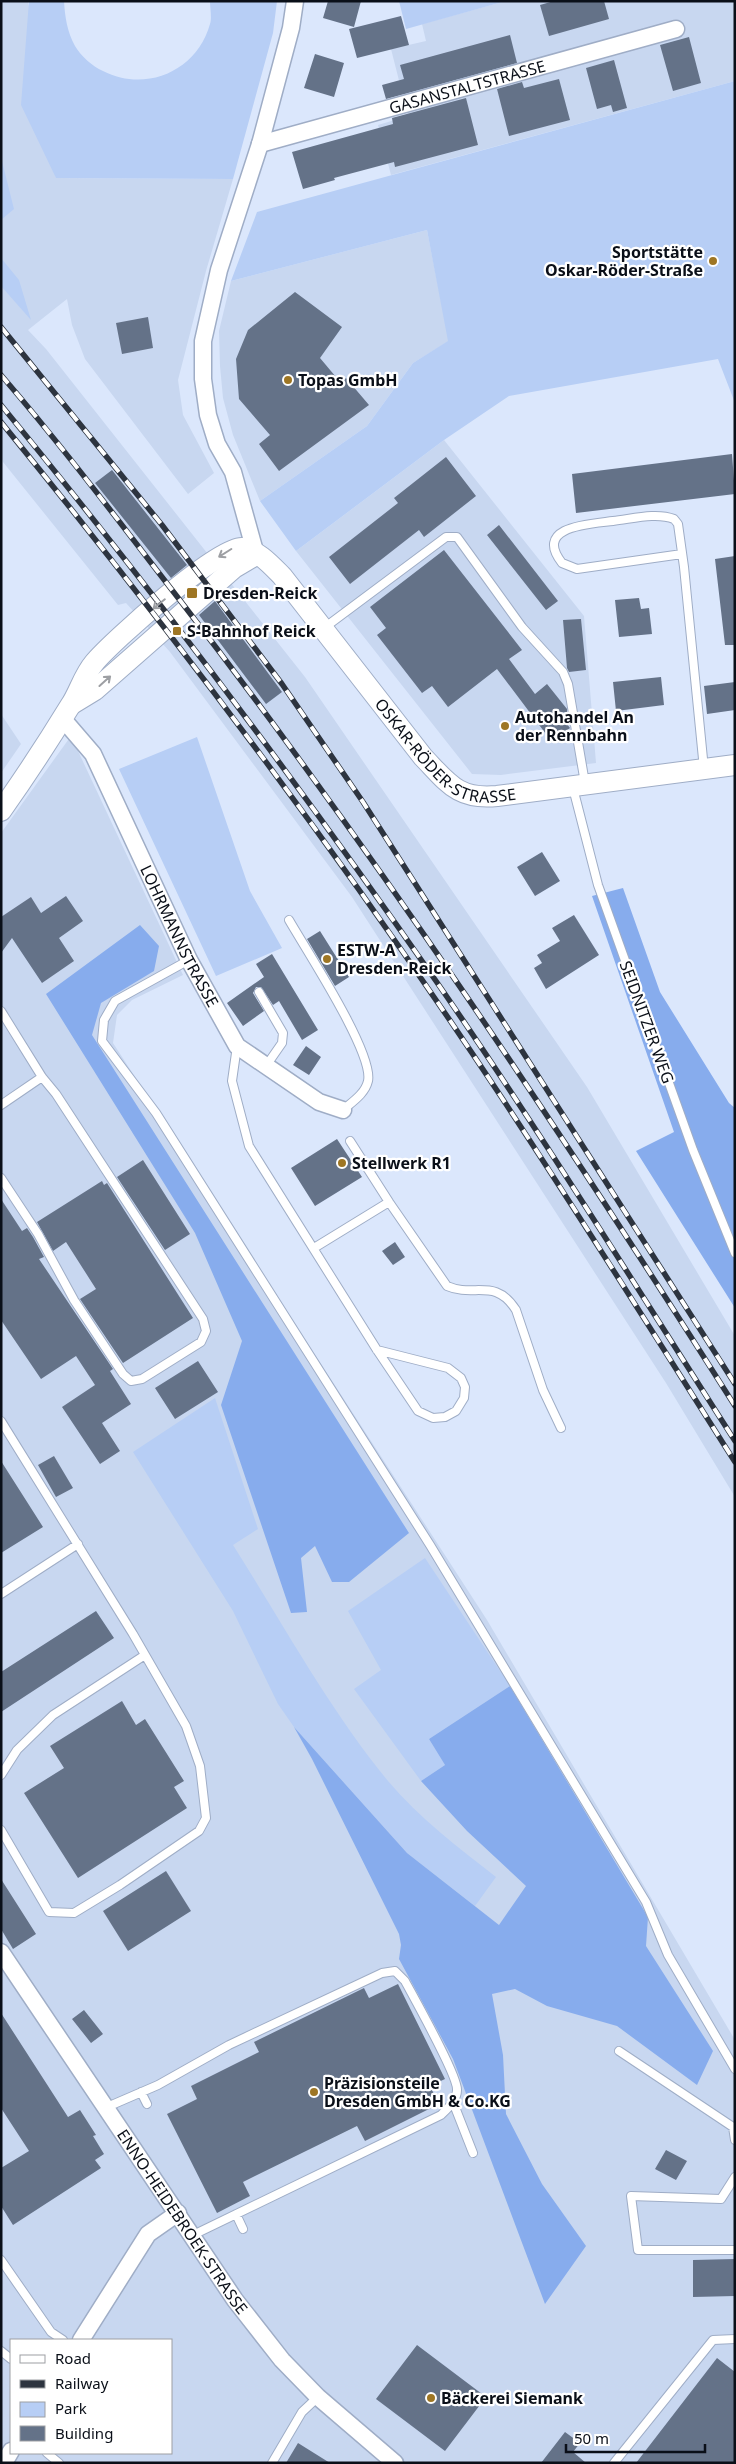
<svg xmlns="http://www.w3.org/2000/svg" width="736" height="2464" font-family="'Noto Sans',sans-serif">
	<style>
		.built { fill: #c8d7f0; fill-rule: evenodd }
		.green { fill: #b7cef5 }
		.forest { fill: #87aced }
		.building { fill: #647288 }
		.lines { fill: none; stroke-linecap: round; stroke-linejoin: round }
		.service-casing { stroke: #9fadc6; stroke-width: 10 }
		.minor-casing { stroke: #9fadc6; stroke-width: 19 }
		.tertiary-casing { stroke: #9fadc6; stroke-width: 22 }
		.service { stroke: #fff; stroke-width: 8 }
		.minor { stroke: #fff; stroke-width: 16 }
		.tertiary { stroke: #fff; stroke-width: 20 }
		.rail-casing { stroke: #2d343f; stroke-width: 5.5 }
		.rail { stroke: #fff; stroke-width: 4; stroke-dasharray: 11; stroke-linecap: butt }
		.oneway { stroke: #9d9fa3 }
		.poi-dot { fill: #9e7624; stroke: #fff; stroke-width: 2 }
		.labels { text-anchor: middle; stroke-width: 4.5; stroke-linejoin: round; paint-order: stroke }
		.street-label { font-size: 16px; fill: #0a0f18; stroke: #fff }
		.poi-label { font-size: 16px; font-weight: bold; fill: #0a0f18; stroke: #fff; text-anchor: start }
	</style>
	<rect width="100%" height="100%" fill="#dbe7fc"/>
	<path class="built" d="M1,1H28L56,178L233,179L206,271L178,380L183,415L214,473L188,494L85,359L72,325L67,299L28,330L46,349L305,677L587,1087L735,1336V1497L666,1383L352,897L170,652L126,603L118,605L3,462L1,456Z
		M506,1H735V81L391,175L378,125L408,116L391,49L426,41L422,24Z
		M427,230L449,341L413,363L367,426L260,501L233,435L223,398L220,366L219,331L231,281Z
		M444,440L584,616L596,763L501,775L472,774L296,551Z
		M1,714L21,744L1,773Z
		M71,736L183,975L132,1000L117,1015L113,1043L487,1620L735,2040V2463H1V833ZM11,2340H171V2453H11Z"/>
	<path class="green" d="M29,1H64C65,17 67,31 75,46C81,56 92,66 103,71C146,93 197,71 210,24C212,18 210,8 210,1H277L273,33L233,179L56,178L21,105Z
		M399,1H506L406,29Z
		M735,81V403L718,359L509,396L444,440L296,551L260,501L367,426L413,363L448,341L427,230L231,281L257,212Z
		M1,157L14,209L1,220Z
		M1,258L19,280L31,320L1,286Z
		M197,737L250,891L282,948L216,976L119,769Z
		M215,1398L258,1529L233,1545C283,1624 329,1709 388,1781C419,1818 459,1848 496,1877L475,1906L407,1853L294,1727L278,1704L233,1611L133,1452Z
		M425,1558L510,1686L429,1739L445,1765L421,1781L354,1689L381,1670L348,1611Z"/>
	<path class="forest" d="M623,888L660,992L729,1103L735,1108V1308L636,1151L674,1132L592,896Z
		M140,925L159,946L154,971L101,1003L92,1035L409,1533L349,1582H332L315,1546L301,1558L307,1612L291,1613L221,1405L242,1341L195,1233L46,994Z
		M510,1686L648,1917L646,1946L713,2051L697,2085L617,2026L547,2006L515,1989L492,1994L503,2055L506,2114L542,2184L586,2246L545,2304L453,2059L399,1959L401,1945L399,1934L312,1759L294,1727L407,1853L499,1925L526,1886L467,1831L421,1781L445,1765L429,1739Z"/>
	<path class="building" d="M328,1H361L354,27L323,18Z
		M554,1H604L609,19L549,36L540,5Z
		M401,16L409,45L357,58L349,29Z
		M510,35L517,63L386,99L382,85L404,79L400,65Z
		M689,37L701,83L673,91L660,45Z
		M315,54L344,63L334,97L304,88Z
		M614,60L627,108L613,112L611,105L597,109L586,68Z
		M559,79L570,120L509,136L497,89L522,82L524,88Z
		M466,98L478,145L395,167L394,162L334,178L335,180L303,189L292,152L393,124L392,118Z
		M295,292L342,327L320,358L341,383L346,378L369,405L279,471L259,444L270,435L239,399L236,359L248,330Z
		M148,317L153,348L122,354L116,323Z
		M732,454L735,494L576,513L572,474Z
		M446,457L476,496L424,537L419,530L350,584L329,557L398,503L394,498Z
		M112,470L187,565L171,578L95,483Z
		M499,525L558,601L546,610L487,535Z
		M444,550L522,650L509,659L535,694L547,684L567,709V712L558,713L570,728L552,742L497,669L448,707L432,686L422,693L377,635L386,628L370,607Z
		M735,556V645H725L715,559Z
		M639,598L641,609L649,608L652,634L619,637L615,600Z
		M215,601L282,692L266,704L199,615Z
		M581,619L586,670L569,672L567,668L563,620Z
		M661,677L664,705L616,711L613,682Z
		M735,682V710L707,714L704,686Z
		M542,852L560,881L535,896L517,867Z
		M66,896L83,921L59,938L74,961L42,983L12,938L1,953V917L31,897L41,913Z
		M574,915L599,955L546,989L534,968L542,963L537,955L560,941L552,928Z
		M320,931L349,977L335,986L307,939Z
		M272,954L318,1030L302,1040L279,1001L273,1005L261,987H256L253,993L264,1011L243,1026L227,1003L264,977L256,964Z
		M306,1046L321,1057L309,1075L293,1065Z
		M337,1139L362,1177L315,1206L291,1168Z
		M143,1160L190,1234L165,1250L117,1177Z
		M102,1181L104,1185L107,1183L193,1318L123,1363L80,1299L96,1289L66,1242L53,1251L37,1222Z
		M1,1199L22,1231L27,1228L33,1237L44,1257L39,1259L113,1369L110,1371L131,1404L102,1423L120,1451L100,1464L62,1407L95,1385L76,1356L41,1379L1,1320Z
		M395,1242L405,1257L393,1265L382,1251Z
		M198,1361L218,1392L175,1419L155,1388Z
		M54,1456L73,1488L56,1497L38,1465Z
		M1,1461L43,1527L1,1553Z
		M96,1611L114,1638L1,1712V1672Z
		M122,1701L136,1725L145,1719L184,1781L174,1787L187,1808L78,1878L24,1793L64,1768L50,1746Z
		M166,1871L191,1911L128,1951L103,1911Z
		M1,1879L36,1934L13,1949L1,1929Z
		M398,1984L445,2079L430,2086L439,2104L365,2141L357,2126L243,2182L250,2196L217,2213L167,2114L197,2099L191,2086L259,2052L254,2042L364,1988L369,1998Z
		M84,2010L103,2034L91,2043L72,2019Z
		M1,2013L68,2117L80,2110L96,2135L93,2136L104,2154L95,2160L101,2168L13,2225L1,2206V2168L29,2151L1,2108Z
		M666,2150L687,2161L676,2180L655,2169Z
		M735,2259V2296L693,2297V2260Z
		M417,2345L486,2397L445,2451L376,2399Z
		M717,2358L735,2372V2463H636Z
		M565,2432L580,2443L573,2452L586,2463H541Z
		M298,2443L330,2463H286Z"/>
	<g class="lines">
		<g class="service-casing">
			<path id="service" d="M682,554L577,569L562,563C533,526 590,524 613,521C632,519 656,512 674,519L678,524L684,567L704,769
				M324,628L446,537H457L522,627L563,672L568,684L585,783
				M573,788L598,885L693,1150L735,1253
				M289,920C305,948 374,1053 368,1081C365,1094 352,1102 343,1110
				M189,960L115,1001L104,1020L102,1041L156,1113L430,1545L646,1902L668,1955L735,2069
				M259,992L283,1033L282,1043L266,1066
				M1,1011L42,1077L56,1094L203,1319L206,1331L201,1342L142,1379L131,1381L123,1374L74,1300L38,1234L1,1178
				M237,1046L232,1081L249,1146L377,1350L418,1411L433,1418L445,1417L456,1411L464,1398L465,1387L461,1378L448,1368L377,1350
				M1,1105L42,1077
				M350,1141L389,1202
				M314,1248L389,1202L447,1286C474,1298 495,1277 516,1310L543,1390L561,1428
				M1,1421L133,1634L186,1726L200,1766L206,1818L199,1831L120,1885L74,1913L49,1912L1,1830
				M1,1594L78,1544
				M1,1775L17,1750L53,1715L145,1655
				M619,2051L733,2127L735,2140
				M141,2092L147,2104
				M453,2102L473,2153
				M107,2107L158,2085L229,2045L382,1973L395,1971L405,1981C414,1998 458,2076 457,2090C457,2100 448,2108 441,2115L193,2235
				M735,2177L721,2199L631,2196L638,2250H735
				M236,2214L243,2229
				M1,2260L51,2332L63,2340
				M1,2351L11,2359
				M47,2453L59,2463
				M272,2463L302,2412L318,2397
				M614,2463L713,2340L735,2339"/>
		</g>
		<g class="minor-casing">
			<g id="minor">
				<path id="s1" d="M260,144L676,29"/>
				<path d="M256,555L233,472L217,444L208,415L203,379V341L219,270L260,144L291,28L295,1"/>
				<path id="s2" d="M62,718L93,754L189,960L237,1046L319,1102L343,1110"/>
				<path id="s3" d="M1,1952L235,2300L282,2360L318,2397L395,2463"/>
				<path d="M81,2340L148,2234L178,2213"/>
				<path d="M4,2463L11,2451"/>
			</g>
		</g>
		<g class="tertiary-casing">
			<g id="tertiary">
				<path d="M72,704L95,690L234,568L256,555"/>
				<path id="s4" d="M1,811C25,777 48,742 70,706C79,693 83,676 94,663C111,642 220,545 242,548C257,549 272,566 282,576L423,757C448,783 458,800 497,796L735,765"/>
			</g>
		</g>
		<use href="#service" class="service"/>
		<use href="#minor" class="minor"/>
		<use href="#tertiary" class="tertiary"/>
		<g class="rail-casing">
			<path id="rail" d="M1,327L162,525L282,684L363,802L735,1384
				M1,375C63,447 121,524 179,599C379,858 560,1130 735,1406
				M1,405C154,591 298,783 436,981C540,1131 636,1287 735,1441
				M1,422C177,638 346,862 500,1095C580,1216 657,1339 735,1462"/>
		</g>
		<use href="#rail" class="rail"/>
	</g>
	<defs><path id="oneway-shaft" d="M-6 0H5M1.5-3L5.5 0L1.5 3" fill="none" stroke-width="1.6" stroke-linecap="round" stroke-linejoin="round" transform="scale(1.25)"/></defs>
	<g class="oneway">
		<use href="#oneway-shaft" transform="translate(225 553) rotate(148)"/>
		<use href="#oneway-shaft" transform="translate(159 604) rotate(141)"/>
		<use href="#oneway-shaft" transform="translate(105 681) rotate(-42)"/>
	</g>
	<g class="poi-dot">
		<circle cx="713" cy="261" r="5"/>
		<circle cx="288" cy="380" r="5"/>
		<rect x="186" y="587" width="12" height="12" rx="2.5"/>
		<rect x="172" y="626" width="10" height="10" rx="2.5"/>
		<circle cx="505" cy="726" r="5"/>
		<circle cx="327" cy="959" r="5"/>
		<circle cx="342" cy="1163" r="5"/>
		<circle cx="314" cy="2092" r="5"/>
		<circle cx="431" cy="2398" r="5"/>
	</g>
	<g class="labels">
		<g class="street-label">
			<text dy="6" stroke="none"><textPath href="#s1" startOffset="215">GASANSTALTSTRASSE</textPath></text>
			<text dy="6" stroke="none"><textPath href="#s4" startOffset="661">OSKAR-RÖDER-STRASSE</textPath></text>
			<text dy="6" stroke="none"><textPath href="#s2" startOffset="249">LOHRMANNSTRASSE</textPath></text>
			<text transform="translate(647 1022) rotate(70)" y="6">SEIDNITZER WEG</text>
			<text dy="6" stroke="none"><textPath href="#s3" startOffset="325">ENNO-HEIDEBROEK-STRASSE</textPath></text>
		</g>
		<g class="poi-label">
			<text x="703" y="258" text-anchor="end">Sportstätte<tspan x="703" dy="18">Oskar-Röder-Straße</tspan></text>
			<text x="298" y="386">Topas GmbH</text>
			<text x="203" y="599">Dresden-Reick</text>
			<text x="187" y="637">S-Bahnhof Reick</text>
			<text x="515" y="723">Autohandel An<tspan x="515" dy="18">der Rennbahn</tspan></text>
			<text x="337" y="956">ESTW-A<tspan x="337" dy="18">Dresden-Reick</tspan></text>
			<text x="352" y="1169">Stellwerk R1</text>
			<text x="324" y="2089">Präzisionsteile<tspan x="324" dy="18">Dresden GmbH &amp; Co.KG</tspan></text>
			<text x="441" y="2404">Bäckerei Siemank</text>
		</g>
	</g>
	<rect width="736" height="2464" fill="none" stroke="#0a0f18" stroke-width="5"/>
	<rect x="10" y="2339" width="162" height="115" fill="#ffffff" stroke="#9d9fa3"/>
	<rect x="20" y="2355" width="25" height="8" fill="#ffffff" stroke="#9d9fa3"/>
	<text x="55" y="2364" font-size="15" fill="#0a0f18">Road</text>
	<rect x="20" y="2380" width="25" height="8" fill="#2d343f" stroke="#9d9fa3"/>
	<text x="55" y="2389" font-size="15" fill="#0a0f18">Railway</text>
	<rect x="20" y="2402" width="25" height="15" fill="#b7cef5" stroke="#9d9fa3"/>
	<text x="55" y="2414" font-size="15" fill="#0a0f18">Park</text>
	<rect x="20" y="2426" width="25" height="15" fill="#647288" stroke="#9d9fa3"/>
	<text x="55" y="2439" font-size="15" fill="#0a0f18">Building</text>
	<path d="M566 2444v8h139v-8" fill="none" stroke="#0a0f18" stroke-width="2.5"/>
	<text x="574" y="2444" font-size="15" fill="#0a0f18" stroke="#ffffff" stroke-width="4" paint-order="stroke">50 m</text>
</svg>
